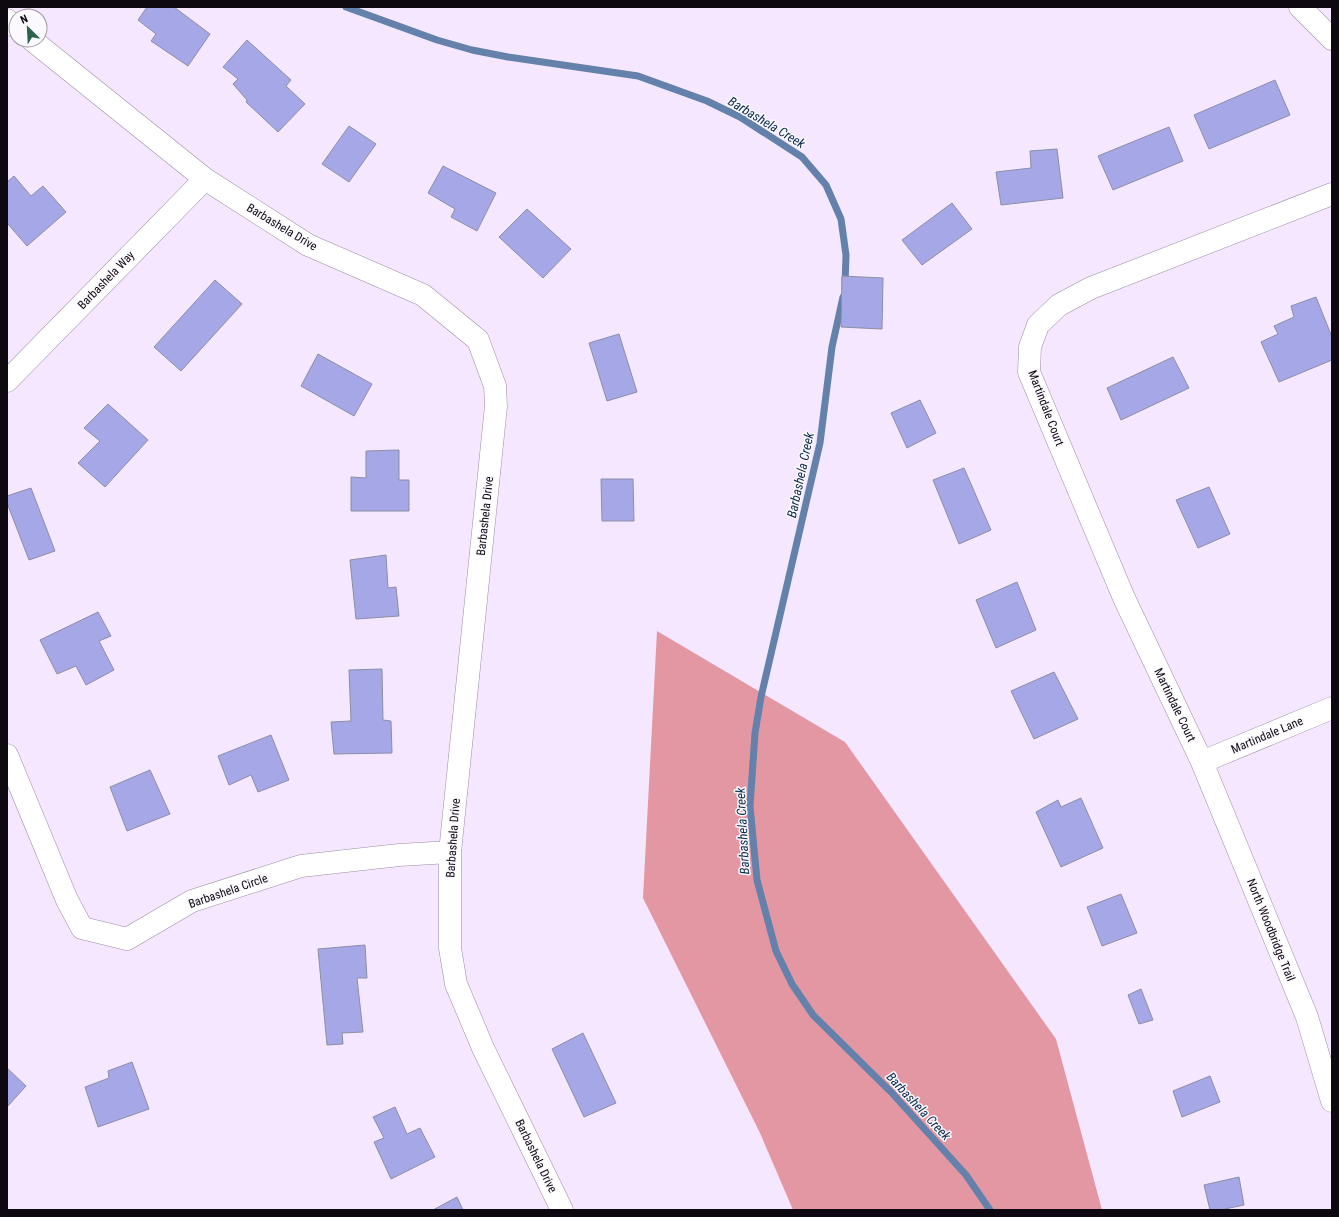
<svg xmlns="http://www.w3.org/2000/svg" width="1339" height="1217" font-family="'Roboto Condensed',sans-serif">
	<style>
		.forest { fill: #e397a2 }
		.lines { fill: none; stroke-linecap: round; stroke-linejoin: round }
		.stream { stroke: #6381aa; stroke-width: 7 }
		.building { fill: #a5a7e7; stroke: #8c8ea5 }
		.minor-casing { stroke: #9a8da3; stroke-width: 23 }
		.minor { stroke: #fff; stroke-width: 22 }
		.labels { text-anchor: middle; stroke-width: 3; stroke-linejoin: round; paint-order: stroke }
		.street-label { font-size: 12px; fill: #0e0911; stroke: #fcf9fe }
		.water-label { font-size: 13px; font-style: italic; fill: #0a2b4d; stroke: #fcf9fe }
	</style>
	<rect width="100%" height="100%" fill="#f5e7ff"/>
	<path class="forest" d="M657,631L845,742L1056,1039L1102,1210H793L760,1133L643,898Z"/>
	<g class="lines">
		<path class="stream" d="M346,7L437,40L472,50L508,57L638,76L707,101L740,117L802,157L826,185L841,219L846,255L845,285
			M843,297L832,347L820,443L761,697L755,733L750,806L757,880L776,951L792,984L813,1015L892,1093L966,1175L990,1210"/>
	</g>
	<path class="building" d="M147,7H174L210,34L188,66L151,41L156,34L138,20Z
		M247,40L291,80L286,86L305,104L278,132L246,102L247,100L233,84L238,79L223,67Z
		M1275,80L1290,115L1209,149L1194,115Z
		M349,126L376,144L349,182L322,164Z
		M1169,127L1183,161L1113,190L1098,156Z
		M1057,149L1063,198L1001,205L996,172L1031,168L1030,151Z
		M443,166L496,193L477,231L451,217L455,209L428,193Z
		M14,176L31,196L43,186L66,212L27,246L7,223V182Z
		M952,203L972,229L922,265L902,240Z
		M527,209L571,249L543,278L499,237Z
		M842,276L883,278L882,329L841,327Z
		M215,280L242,304L181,371L154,347Z
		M1316,297L1332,337V360L1279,382L1261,342L1278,334L1274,326L1294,317L1291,306Z
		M619,334L637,392L607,401L589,343Z
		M318,354L372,384L354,416L301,386Z
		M1173,357L1189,388L1121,420L1107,388Z
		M920,400L936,433L907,448L891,413Z
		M108,404L148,440L105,487L78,463L100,441L84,428Z
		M399,450V480H409V511H351V477L366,478V451Z
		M964,468L991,530L959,544L933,480Z
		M601,479H633L634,521H602Z
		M1209,487L1230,534L1198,548L1176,500Z
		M31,488L55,551L29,560L7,503V496Z
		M386,555L388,588L396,587L399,616L356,619L350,560Z
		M1017,582L1036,630L996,648L976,600Z
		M98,612L111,636L99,641L114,670L86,685L76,666L57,674L40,640Z
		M382,669L383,720L391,721L392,753L334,754L331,722L351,721L349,670Z
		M1054,672L1078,719L1034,739L1011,691Z
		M271,735L289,780L258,792L251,775L229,785L218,756Z
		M150,770L170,814L127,831L110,787Z
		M1081,798L1103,848L1061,867L1036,812L1058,800L1061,807Z
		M1121,894L1137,933L1102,946L1087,907Z
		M365,945L367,978H357L363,1032L342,1033L343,1044L327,1045L318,949Z
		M1141,989L1153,1020L1139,1024L1128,995Z
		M583,1033L616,1103L584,1117L552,1049Z
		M132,1062L149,1109L98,1127L85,1087L109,1078L108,1071Z
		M7,1068L26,1086L7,1107Z
		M1210,1076L1220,1102L1182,1117L1173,1091Z
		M395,1107L407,1134L420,1128L435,1157L391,1179L374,1142L384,1138L373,1117Z
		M1239,1177L1244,1205L1220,1210H1210L1204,1185Z
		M457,1197L463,1210H433Z"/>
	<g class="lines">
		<g class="minor-casing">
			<path id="minor" d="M1300,7L1332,39
				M7,20L16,27
				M32,40L205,179L308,245L423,295L478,340L495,386L496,406L450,852V948L456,984L483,1048L562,1210
				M1332,194L1091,288L1059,305L1038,325L1030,347L1029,372L1124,598L1202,762L1307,1017L1332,1101
				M7,381L205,179
				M7,755L67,900L82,928L127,939L192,901L301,866L399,855L450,852
				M1202,762L1332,708"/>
		</g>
		<use href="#minor" class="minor"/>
	</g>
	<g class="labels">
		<g class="street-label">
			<text transform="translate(282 227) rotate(31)" y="4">Barbashela Drive</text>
			<text transform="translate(106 280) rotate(-46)" y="4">Barbashela Way</text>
			<text transform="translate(1046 408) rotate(69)" y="4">Martindale Court</text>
			<text transform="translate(485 516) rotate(-84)" y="4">Barbashela Drive</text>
			<text transform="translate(1175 705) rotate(64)" y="4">Martindale Court</text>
			<text transform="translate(1267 735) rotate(-23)" y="4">Martindale Lane</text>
			<text transform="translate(453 838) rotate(-86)" y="4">Barbashela Drive</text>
			<text transform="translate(228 891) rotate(-19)" y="4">Barbashela Circle</text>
			<text transform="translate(1271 930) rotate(68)" y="4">North Woodbridge Trail</text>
			<text transform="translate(536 1156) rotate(64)" y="4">Barbashela Drive</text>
		</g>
		<g class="water-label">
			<text transform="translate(767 122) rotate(31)" y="5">Barbashela Creek</text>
			<text transform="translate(800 475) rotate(-78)" y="5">Barbashela Creek</text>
			<text transform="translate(742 831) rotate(-93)" y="5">Barbashela Creek</text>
			<text transform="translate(919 1106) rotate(47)" y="5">Barbashela Creek</text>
		</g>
	</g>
	<rect width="1339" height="1217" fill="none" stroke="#0e0911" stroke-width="16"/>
	<g transform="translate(28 28) rotate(336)"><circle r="19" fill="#fcf9fe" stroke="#9d999f"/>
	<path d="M0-3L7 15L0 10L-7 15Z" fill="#29634c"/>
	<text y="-6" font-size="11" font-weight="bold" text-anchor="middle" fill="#0e0911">N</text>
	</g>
</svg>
